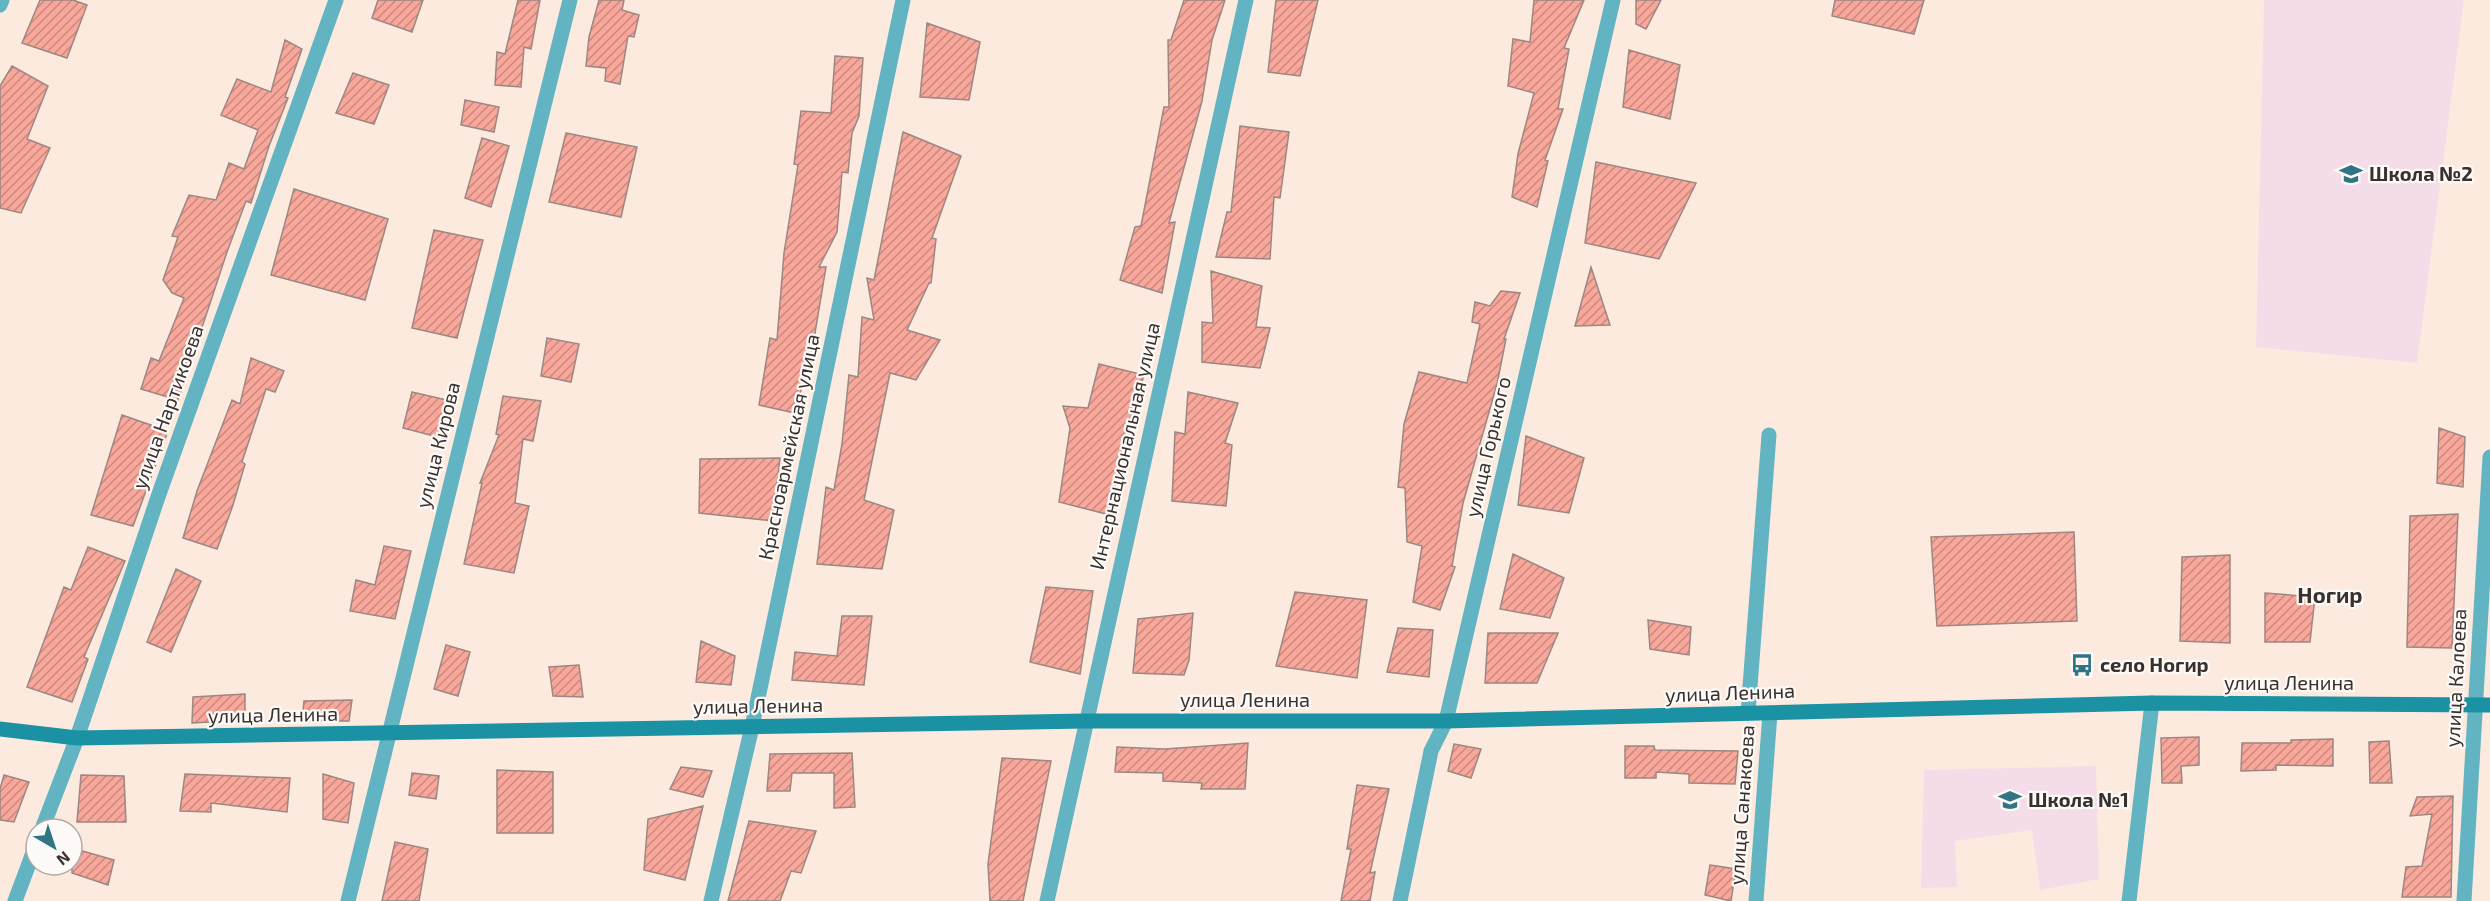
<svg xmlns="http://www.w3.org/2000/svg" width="2490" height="901" font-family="'Exo 2',sans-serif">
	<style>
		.education { fill: #f4dde9 }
		.building { fill: url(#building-hatch); stroke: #9c8783; stroke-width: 1.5 }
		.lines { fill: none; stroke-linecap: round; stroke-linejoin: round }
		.street { stroke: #62b4c2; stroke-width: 15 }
		.secondary { stroke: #1a92a3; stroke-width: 15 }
		.labels { text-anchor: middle; stroke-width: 4.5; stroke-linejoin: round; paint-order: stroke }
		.poi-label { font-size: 20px; font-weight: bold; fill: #38312d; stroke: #fefaf8; text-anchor: start }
		.street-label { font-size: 20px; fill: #38312d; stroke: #fefaf8 }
		.quarter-label { font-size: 22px; font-weight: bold; fill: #38312d; stroke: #fefaf8 }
	</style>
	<defs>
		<pattern id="building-hatch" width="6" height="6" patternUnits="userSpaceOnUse" patternTransform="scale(1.5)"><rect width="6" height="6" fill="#f8a79a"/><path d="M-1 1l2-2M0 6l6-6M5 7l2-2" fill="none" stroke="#ca897e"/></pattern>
	</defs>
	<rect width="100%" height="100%" fill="#fdeade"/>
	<path class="education" d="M2264,0H2464L2417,363L2256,347Z
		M2096,766L2099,879L2040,890L2032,830L1955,841L1957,887L1921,888L1924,770Z"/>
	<path class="building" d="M40,0H73L87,5L67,58L22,43Z
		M378,0H423L412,32L372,18Z
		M518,0H540L531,49L524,47L521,87L495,85L497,52L505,54Z
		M599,0H624L622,10L639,15L634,37L628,36L620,84L605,81L606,68L586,66L589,37Z
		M1184,0H1225L1212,40L1202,101L1169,223L1175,222L1162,293L1120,280L1135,227L1141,226L1164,107H1169L1168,40H1171Z
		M1276,0H1318L1300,76L1268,72Z
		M1534,0H1584L1564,48L1569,49L1558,109H1563L1545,160L1548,161L1537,207L1512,197L1518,154L1534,93L1508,86L1513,39L1530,42Z
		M1636,0H1661L1646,29L1636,24Z
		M1835,0H1924L1914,34L1832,16Z
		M927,23L980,42L969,100L920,97Z
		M285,40L302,49L285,97L288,98L269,146L251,203L246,201L227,252L178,400L141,389L151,358L159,361L184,298L172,293L163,280L178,237L172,236L189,195L216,200L229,163L244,169L258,130L221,115L237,79L271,92Z
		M1629,50L1680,65L1670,119L1623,107Z
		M835,56L863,58L859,116L852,133L848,173L842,172L837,232L819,267H826L813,345L795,413L759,405L770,338L777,340L784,253L798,165L794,164L801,111L831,113Z
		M12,66L48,86L27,139L50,148L21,213L0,208V86Z
		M353,73L389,85L374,124L336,113Z
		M465,100L499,107L494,132L461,125Z
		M1240,126L1289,132L1280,198L1274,197L1270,259L1216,257L1227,212H1231Z
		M903,132L961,156L932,238L936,239L931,283H929L907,330L940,340L916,380L890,373L864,500L894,510L882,569L817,564L826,487L834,490L842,444L849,375L858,377L862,317L874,320L867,278L874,280Z
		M566,133L637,147L621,217L549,202Z
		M482,138L509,146L491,207L465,198Z
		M1596,162L1696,183L1659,259L1585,243Z
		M294,189L388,219L365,300L271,275Z
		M434,230L483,240L457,338L412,328Z
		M1591,267L1610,325L1575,326Z
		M1211,271L1262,286L1256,327L1270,328L1260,368L1202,362V322L1213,323Z
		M1501,291L1520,293L1504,339H1506L1497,384L1463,503L1452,566L1455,567L1440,610L1413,602L1422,546L1407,542L1405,488L1398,487L1404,424L1419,372L1467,383L1480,324L1472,322L1475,302L1490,306Z
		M547,338L579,344L571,382L541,376Z
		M251,358L284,371L275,392L266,389L242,462L245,464L233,505L217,549L183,538L197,491L232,400L240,404Z
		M1099,364L1144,375L1121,452L1110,515L1059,502L1070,428L1063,406L1088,408Z
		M412,392L447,400L438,437L403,428Z
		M1188,392L1238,403L1225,443L1232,445L1226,506L1172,501L1175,432L1185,434Z
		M503,396L541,401L533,441L523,439L515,503L529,506L514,573L464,564L482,483H480L499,435L496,434Z
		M122,415L168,431L133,526L91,515Z
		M2439,428L2465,437L2463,487L2437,483Z
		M1526,436L1584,458L1569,513L1518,505Z
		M780,458L773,521L699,513L700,459Z
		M2458,514L2452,648L2407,647L2410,516Z
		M2074,532L2077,621L1937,626L1931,537Z
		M384,546L411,551L395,619L350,611L356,580L375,585Z
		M88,547L125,561L84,657L88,659L72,702L27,687L64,587L71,590Z
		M1513,554L1564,578L1550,618L1500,609Z
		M2230,555V643L2180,641L2182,557Z
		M176,569L201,581L171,652L147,642Z
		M1046,587L1093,591L1080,674L1030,662Z
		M1295,592L1367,600L1357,678L1276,666Z
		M2265,593L2315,597L2310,642H2265Z
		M1193,613L1189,660L1184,675L1133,673L1138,619Z
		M842,616H872L864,685L792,680L795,652L837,656Z
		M1648,620L1691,627L1689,655L1650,649Z
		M1398,628L1433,630L1429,677L1387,672Z
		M1488,633H1558L1537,683H1485Z
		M701,641L735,656L731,685L696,682Z
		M446,645L470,652L458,696L434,689Z
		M579,665L583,697L553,696L549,667Z
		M245,694V720L192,723L193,697Z
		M352,700L349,721H302L304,701Z
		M2199,737V765L2181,766L2182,783H2162L2161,738Z
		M2333,739V766L2276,765V770L2241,771L2242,743H2291V740Z
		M2389,741L2392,783H2370L2369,742Z
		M1248,743L1245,789H1201L1202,783L1163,781V773L1115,772L1117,747L1165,749Z
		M1454,744L1481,749L1471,778L1448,771Z
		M1625,746H1654L1655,750L1738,751L1735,784L1689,783V774L1656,772V778H1625Z
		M852,753L855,807L834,808V773H792L790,791H767L770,754Z
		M1002,758L1051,761L1023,901H990L988,864Z
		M681,767L712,771L703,797L670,789Z
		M497,770L553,772V833H497Z
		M412,773L439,776L436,799L409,795Z
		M185,774L290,778L287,812L211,803V812L180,811Z
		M323,774L354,783L348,823L323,819Z
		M4,775L29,782L14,822L0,820V789Z
		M81,775L124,776L126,822H77Z
		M1357,785L1389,789L1370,873L1375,872L1370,901H1341L1351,849H1347Z
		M2453,796L2451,897H2402L2406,867L2422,866L2432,814L2410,816L2417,797Z
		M703,806L685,880L644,870L648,819Z
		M749,821L816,831L801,873L791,871L780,901H728Z
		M395,842L428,849L419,901H382Z
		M72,848L114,860L108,885L72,873Z
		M1710,865L1736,869L1731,901L1705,895Z"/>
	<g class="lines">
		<path class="street" d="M0,5L2,0
			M1748,713L1769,435
			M42,829L77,738L159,494L336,0
			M15,901L36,845
			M348,901L570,0
			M711,901L752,727L903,0
			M1047,901L1246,0
			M1400,901L1431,751L1446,721L1613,0
			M1756,901L1770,713
			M2129,901L2152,703
			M2464,901L2490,457"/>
		<path class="secondary" d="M0,729L77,738L1085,721H1446L2152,703L2490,705"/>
	</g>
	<defs>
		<g id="school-bare" transform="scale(1.8)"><path d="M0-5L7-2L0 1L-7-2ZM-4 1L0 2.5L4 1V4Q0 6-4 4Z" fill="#317585" stroke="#fefaf8" stroke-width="2.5" paint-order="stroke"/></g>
		<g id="bus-bare" transform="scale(1.8)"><path d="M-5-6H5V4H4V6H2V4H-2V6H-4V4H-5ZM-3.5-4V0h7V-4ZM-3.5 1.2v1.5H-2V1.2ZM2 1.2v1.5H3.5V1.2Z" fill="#317585" stroke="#fefaf8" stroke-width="2.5" paint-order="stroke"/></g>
	</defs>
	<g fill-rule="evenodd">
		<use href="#school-bare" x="2351" y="174"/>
		<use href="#bus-bare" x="2082" y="665"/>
		<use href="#school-bare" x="2010" y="800"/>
	</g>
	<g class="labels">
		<g class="poi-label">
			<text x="2369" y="181">Школа №2</text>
			<text x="2100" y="672">село Ногир</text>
			<text x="2028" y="807">Школа №1</text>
		</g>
		<g class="street-label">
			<text transform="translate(168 407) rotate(-70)" y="7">улица Нартикоева</text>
			<text transform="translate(438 445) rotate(-76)" y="7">улица Кирова</text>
			<text transform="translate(1125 446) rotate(-77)" y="7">Интернациональная улица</text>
			<text transform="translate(789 447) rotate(-78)" y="7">Красноармейская улица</text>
			<text transform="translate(1488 447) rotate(-77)" y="7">улица Горького</text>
			<text transform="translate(2456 678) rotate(-87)" y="7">улица Калоева</text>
			<text x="2289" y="690">улица Ленина</text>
			<text transform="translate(1730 693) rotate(-2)" y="7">улица Ленина</text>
			<text x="1245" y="707">улица Ленина</text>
			<text transform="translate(758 706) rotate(-1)" y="7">улица Ленина</text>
			<text transform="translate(273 715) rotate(-1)" y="7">улица Ленина</text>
			<text transform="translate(1742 805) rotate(-86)" y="7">улица Санакоева</text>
		</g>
		<g class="quarter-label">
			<text x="2330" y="603">Ногир</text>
		</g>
	</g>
	<g transform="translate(54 847) rotate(141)"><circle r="28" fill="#fefaf8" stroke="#afaaa7" stroke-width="1.5"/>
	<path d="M0-4.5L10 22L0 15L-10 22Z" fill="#317585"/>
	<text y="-9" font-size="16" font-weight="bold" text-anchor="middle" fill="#38312d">N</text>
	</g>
</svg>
